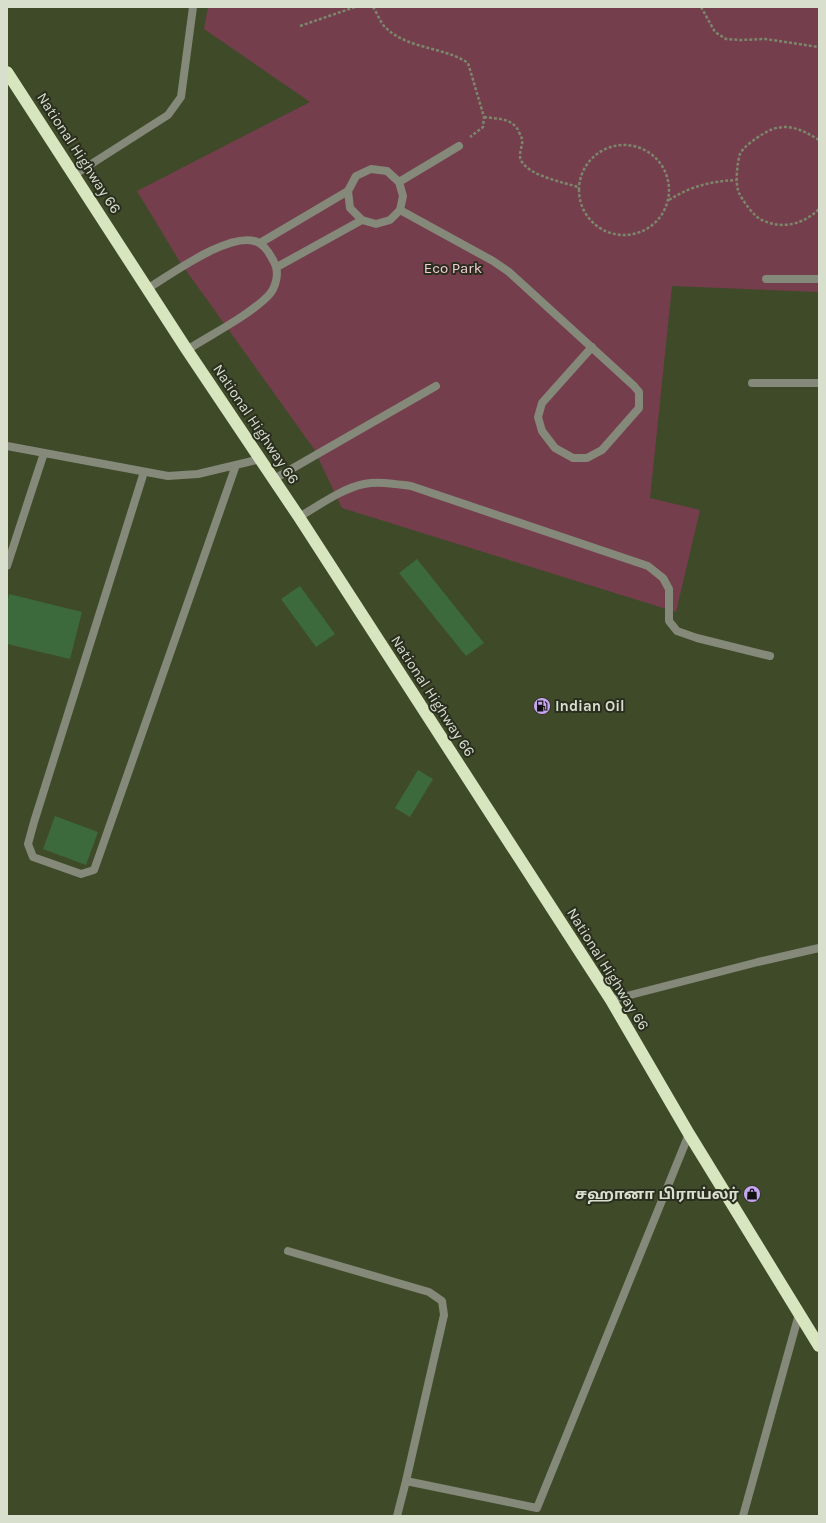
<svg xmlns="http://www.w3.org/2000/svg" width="826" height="1523" font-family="Karla,'Noto Sans Tamil',sans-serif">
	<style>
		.green { fill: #753e4d }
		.building { fill: #3c6a3c }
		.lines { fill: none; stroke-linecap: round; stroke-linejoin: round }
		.path { stroke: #7c866a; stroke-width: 2.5; stroke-dasharray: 3 2; stroke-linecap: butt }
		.lane { stroke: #84897a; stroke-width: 8 }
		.street { stroke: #84897a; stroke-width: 8 }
		.highway { stroke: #d8e6bf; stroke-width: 12 }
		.labels { text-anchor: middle; stroke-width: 4; stroke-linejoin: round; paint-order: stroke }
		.street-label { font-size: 15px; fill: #d8dfcc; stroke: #292e1f }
		.park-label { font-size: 15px; fill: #f6cdd6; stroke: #292e1f }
		.poi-label { font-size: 15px; font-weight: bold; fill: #d8dfcc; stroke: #292e1f; text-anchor: start }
	</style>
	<rect width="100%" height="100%" fill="#3f4a29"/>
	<path class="green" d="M208,7H819V292L672,286L650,498L700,510L676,612L342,508L314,449L180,262L137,191L310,102L204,29Z"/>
	<path class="building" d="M417,559L484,643L466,656L399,573Z
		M300,586L335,634L316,647L281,599Z
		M9,594L82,612L70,659L7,644V604Z
		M418,770L433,779L410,817L395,808Z
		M55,816L98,832L86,865L43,849Z"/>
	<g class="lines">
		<path class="path" d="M373,7C377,13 380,21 384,26C407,50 443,46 468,63L484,117L483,127L470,137
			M701,7L715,32L726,39L740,40L765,39L819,47
			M300,26L355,7
			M484,117C498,119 513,118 519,132C521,137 523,139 522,144C521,150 518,157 522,162C531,176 562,182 578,187
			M819,140C800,128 783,121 763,134C756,138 743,147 740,154C737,163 735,185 739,193C743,201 753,215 760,219C781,230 803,225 819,209
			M579 190a45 45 0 1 1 90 0a45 45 0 1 1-90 0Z
			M669,200C691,186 712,181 737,180"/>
		<path class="lane" d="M74,175L168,115L181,97L193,7
			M399,182L459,146
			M400,210L493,261L509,272L634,386L639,392V408L602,450L587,458H573L555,448L542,431L538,417L542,403L592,347
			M260,243L348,191L356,176L371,169L387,171L399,182L403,196L400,210L390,220L376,224L362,220L350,208L348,191
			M277,267L362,220
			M147,289C170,275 234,228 259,243C265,246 271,256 274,262C280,272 276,288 268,296C248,316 212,334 187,350
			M274,479L436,386"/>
		<path class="street" d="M766,279H819
			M752,383H819
			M7,446L168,476L198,474L261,459
			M144,472L34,822L28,844L33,857L81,874L94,870L99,856L236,465
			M299,517C318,506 343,488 364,484C379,481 395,484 411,486L648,566L663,578L669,589V621L677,631L697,638L770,656
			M7,566L44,453
			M611,1000L758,962L819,948
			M288,1251L429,1292L442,1301L444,1315L406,1481
			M397,1516L406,1481L537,1508L689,1134
			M743,1516L799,1314"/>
		<path class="highway" d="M7,72L187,350L299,517L611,1000L689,1134L819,1346"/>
	</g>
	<defs>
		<g id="fuel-disc" transform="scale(0.9)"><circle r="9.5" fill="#c6a6f0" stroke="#292e1f"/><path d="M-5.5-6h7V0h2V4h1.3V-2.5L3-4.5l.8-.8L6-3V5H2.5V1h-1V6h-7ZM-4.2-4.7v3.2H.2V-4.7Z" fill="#111"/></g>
		<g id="shop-disc" transform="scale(0.9)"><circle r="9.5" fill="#c6a6f0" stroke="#292e1f"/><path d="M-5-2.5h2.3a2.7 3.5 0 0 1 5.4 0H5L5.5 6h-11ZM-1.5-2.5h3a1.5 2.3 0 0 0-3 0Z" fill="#111"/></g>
	</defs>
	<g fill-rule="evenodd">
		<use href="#fuel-disc" x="542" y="706"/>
		<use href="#shop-disc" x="752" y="1194"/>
	</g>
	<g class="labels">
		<g class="street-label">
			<text transform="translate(79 153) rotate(57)" y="5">National Highway 66</text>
			<text transform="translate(256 424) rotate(56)" y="5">National Highway 66</text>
			<text transform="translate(433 696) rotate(57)" y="5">National Highway 66</text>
			<text transform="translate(608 969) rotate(58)" y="5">National Highway 66</text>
		</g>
		<g class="park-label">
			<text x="453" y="273">Eco Park</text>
		</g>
		<g class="poi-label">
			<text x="555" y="711">Indian Oil</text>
			<text x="739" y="1199" text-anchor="end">சஹானா பிராய்லர்</text>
		</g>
	</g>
	<rect width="826" height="1523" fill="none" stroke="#d8dfcc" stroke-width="16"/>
</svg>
